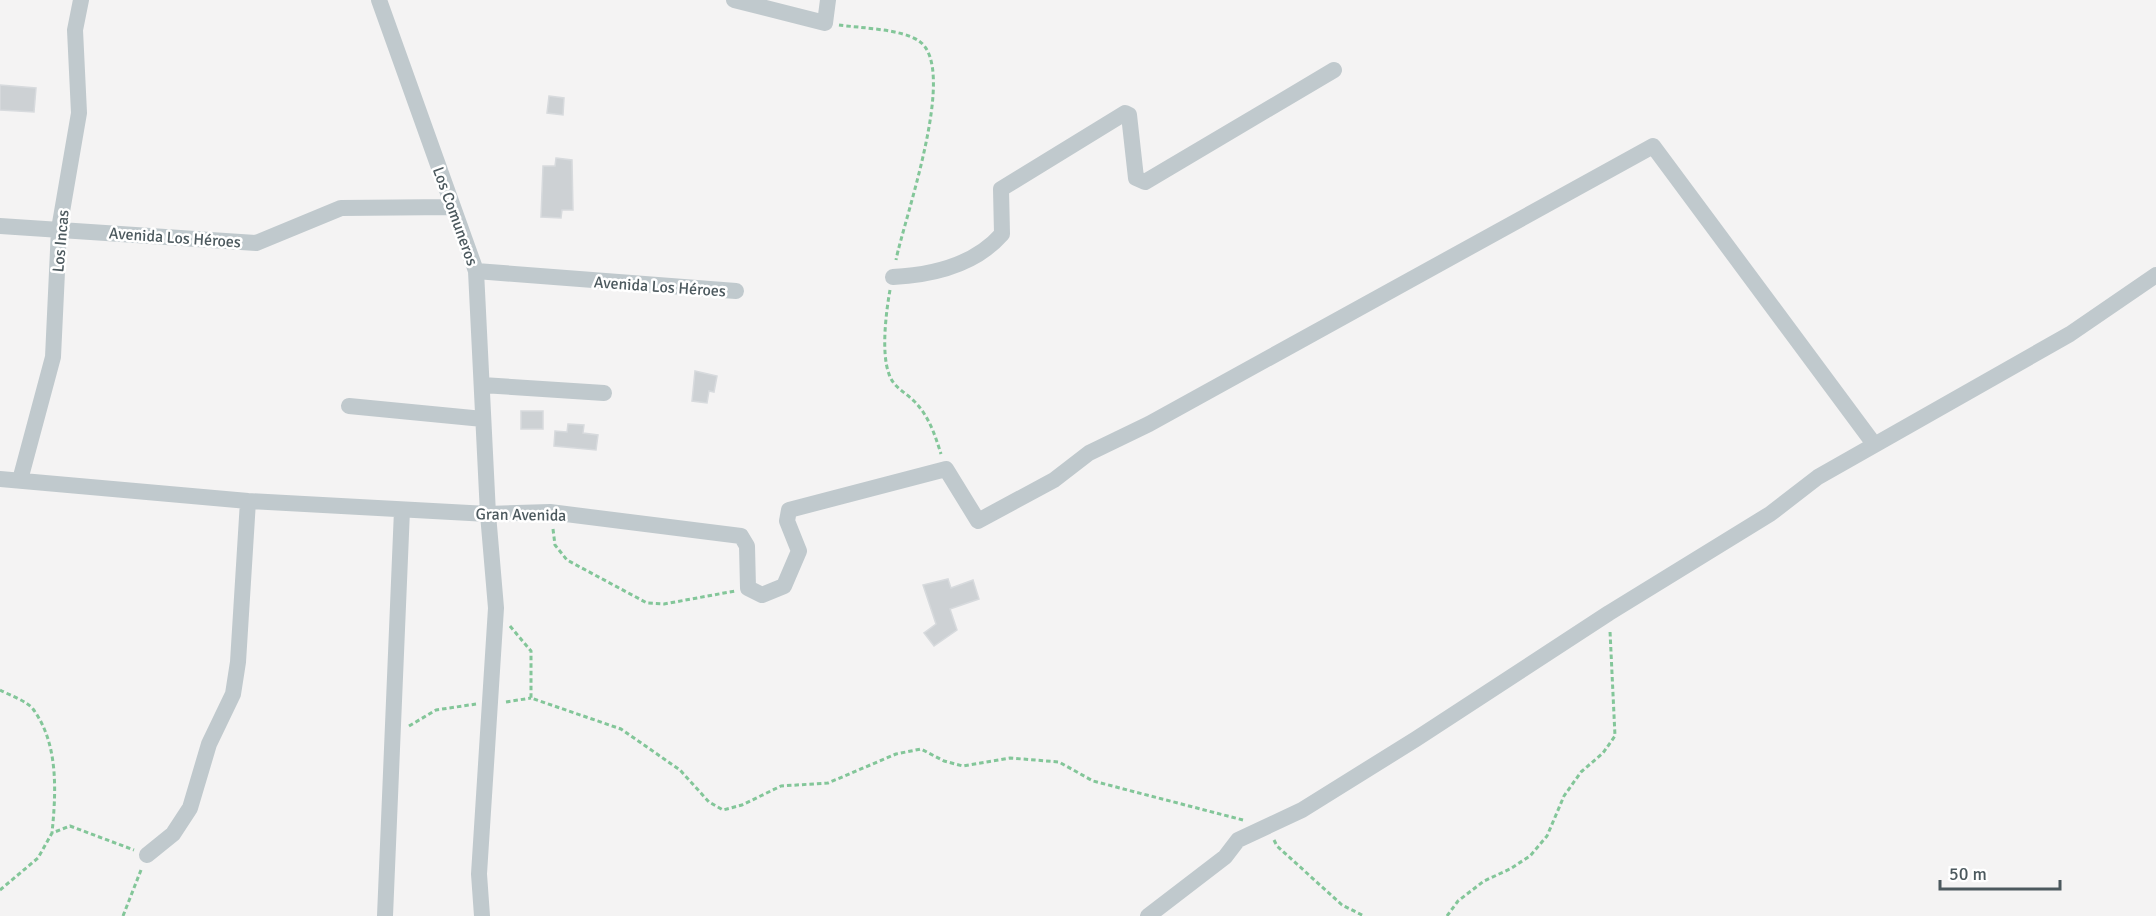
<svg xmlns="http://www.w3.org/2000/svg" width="2156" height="916" font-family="Signika,sans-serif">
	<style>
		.building { fill: #cdd1d4; stroke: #d7dadd; stroke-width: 1.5 }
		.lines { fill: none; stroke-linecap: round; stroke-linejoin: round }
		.path { stroke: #83c699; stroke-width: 3; stroke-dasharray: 4.5 3; stroke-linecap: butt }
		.minor { stroke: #c0c9cd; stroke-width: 16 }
		.labels { text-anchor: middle; stroke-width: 5; stroke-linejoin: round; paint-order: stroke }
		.street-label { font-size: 16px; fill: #4c595e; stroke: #fff }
	</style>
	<rect width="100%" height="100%" fill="#f4f3f3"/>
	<path class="building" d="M0,85L36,88L34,112L0,110Z
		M549,96L564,98L563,115L547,113Z
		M556,158L572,160L573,210H562L561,218L541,217L543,166H555Z
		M695,371L717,376L714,392L709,391L707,403L692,401Z
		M521,411H543V429H521Z
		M568,424L584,425L583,433L598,435L596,450L554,446L555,431L567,432Z
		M948,579L951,588L973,580L979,599L950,609L957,630L934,646L924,633L936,624L923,585Z"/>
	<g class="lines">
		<path class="path" d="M839,25C860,28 902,29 919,41C959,68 904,219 896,260
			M890,290C886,312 881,353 889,374C893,387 905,392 914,401C929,416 935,435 941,454
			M553,529L555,545L567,560L647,603L664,604L735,591
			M510,626L531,651V698L621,729L680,770L709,802L723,810L742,805L781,786L828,783L896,754L921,749L944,761L963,766L1010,758L1059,762L1093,781L1243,820
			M0,690C9,695 27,701 33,709C59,744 56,793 52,833
			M506,702L531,698
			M409,726L436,710L476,704
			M1274,840L1277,846L1342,905L1364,916
			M0,890L38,858L52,833L70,826L134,850
			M123,916L141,870
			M1447,916L1458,901L1484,881L1510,869L1530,856L1547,836L1564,796L1581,772L1603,753L1615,736L1610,631"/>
		<path class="minor" d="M379,0L476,271L488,514L496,608L479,874L482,916
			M734,0L825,23L828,0
			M0,226L256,243L341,208L452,207
			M476,271L736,291
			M893,277C932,275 975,265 1002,234L1001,189L1125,113L1129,115L1136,178L1145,182L1334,70
			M482,385L604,393
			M349,406L483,419
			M0,479L248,501L488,514L550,512L741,536L747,546L748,588L762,595L784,586L799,551L787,521L789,510L946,469L978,521L1054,480L1089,453L1149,424L1653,146L1874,444
			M20,480L53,357L59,229L79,113L75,30L81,0
			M147,855L173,834L190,808L209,744L233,694L238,662L248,501
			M385,916L402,510
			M1148,916L1225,857L1238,840L1302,810L1416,739L1609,613L1770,514L1818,477L2070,334L2156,275"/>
	</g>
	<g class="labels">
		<g class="street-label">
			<text transform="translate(456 216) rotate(70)" y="6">Los Comuneros</text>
			<text transform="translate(175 237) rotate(4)" y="6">Avenida Los Héroes</text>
			<text transform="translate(60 241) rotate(-85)" y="6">Los Incas</text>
			<text transform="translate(660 286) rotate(4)" y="6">Avenida Los Héroes</text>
			<text transform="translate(521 514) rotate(1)" y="6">Gran Avenida</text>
		</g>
	</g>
	<path d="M1940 880v9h120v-9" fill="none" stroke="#4c595e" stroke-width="3"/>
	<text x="1949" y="880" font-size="18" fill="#4c595e" stroke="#ffffff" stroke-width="4.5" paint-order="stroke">50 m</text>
</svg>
